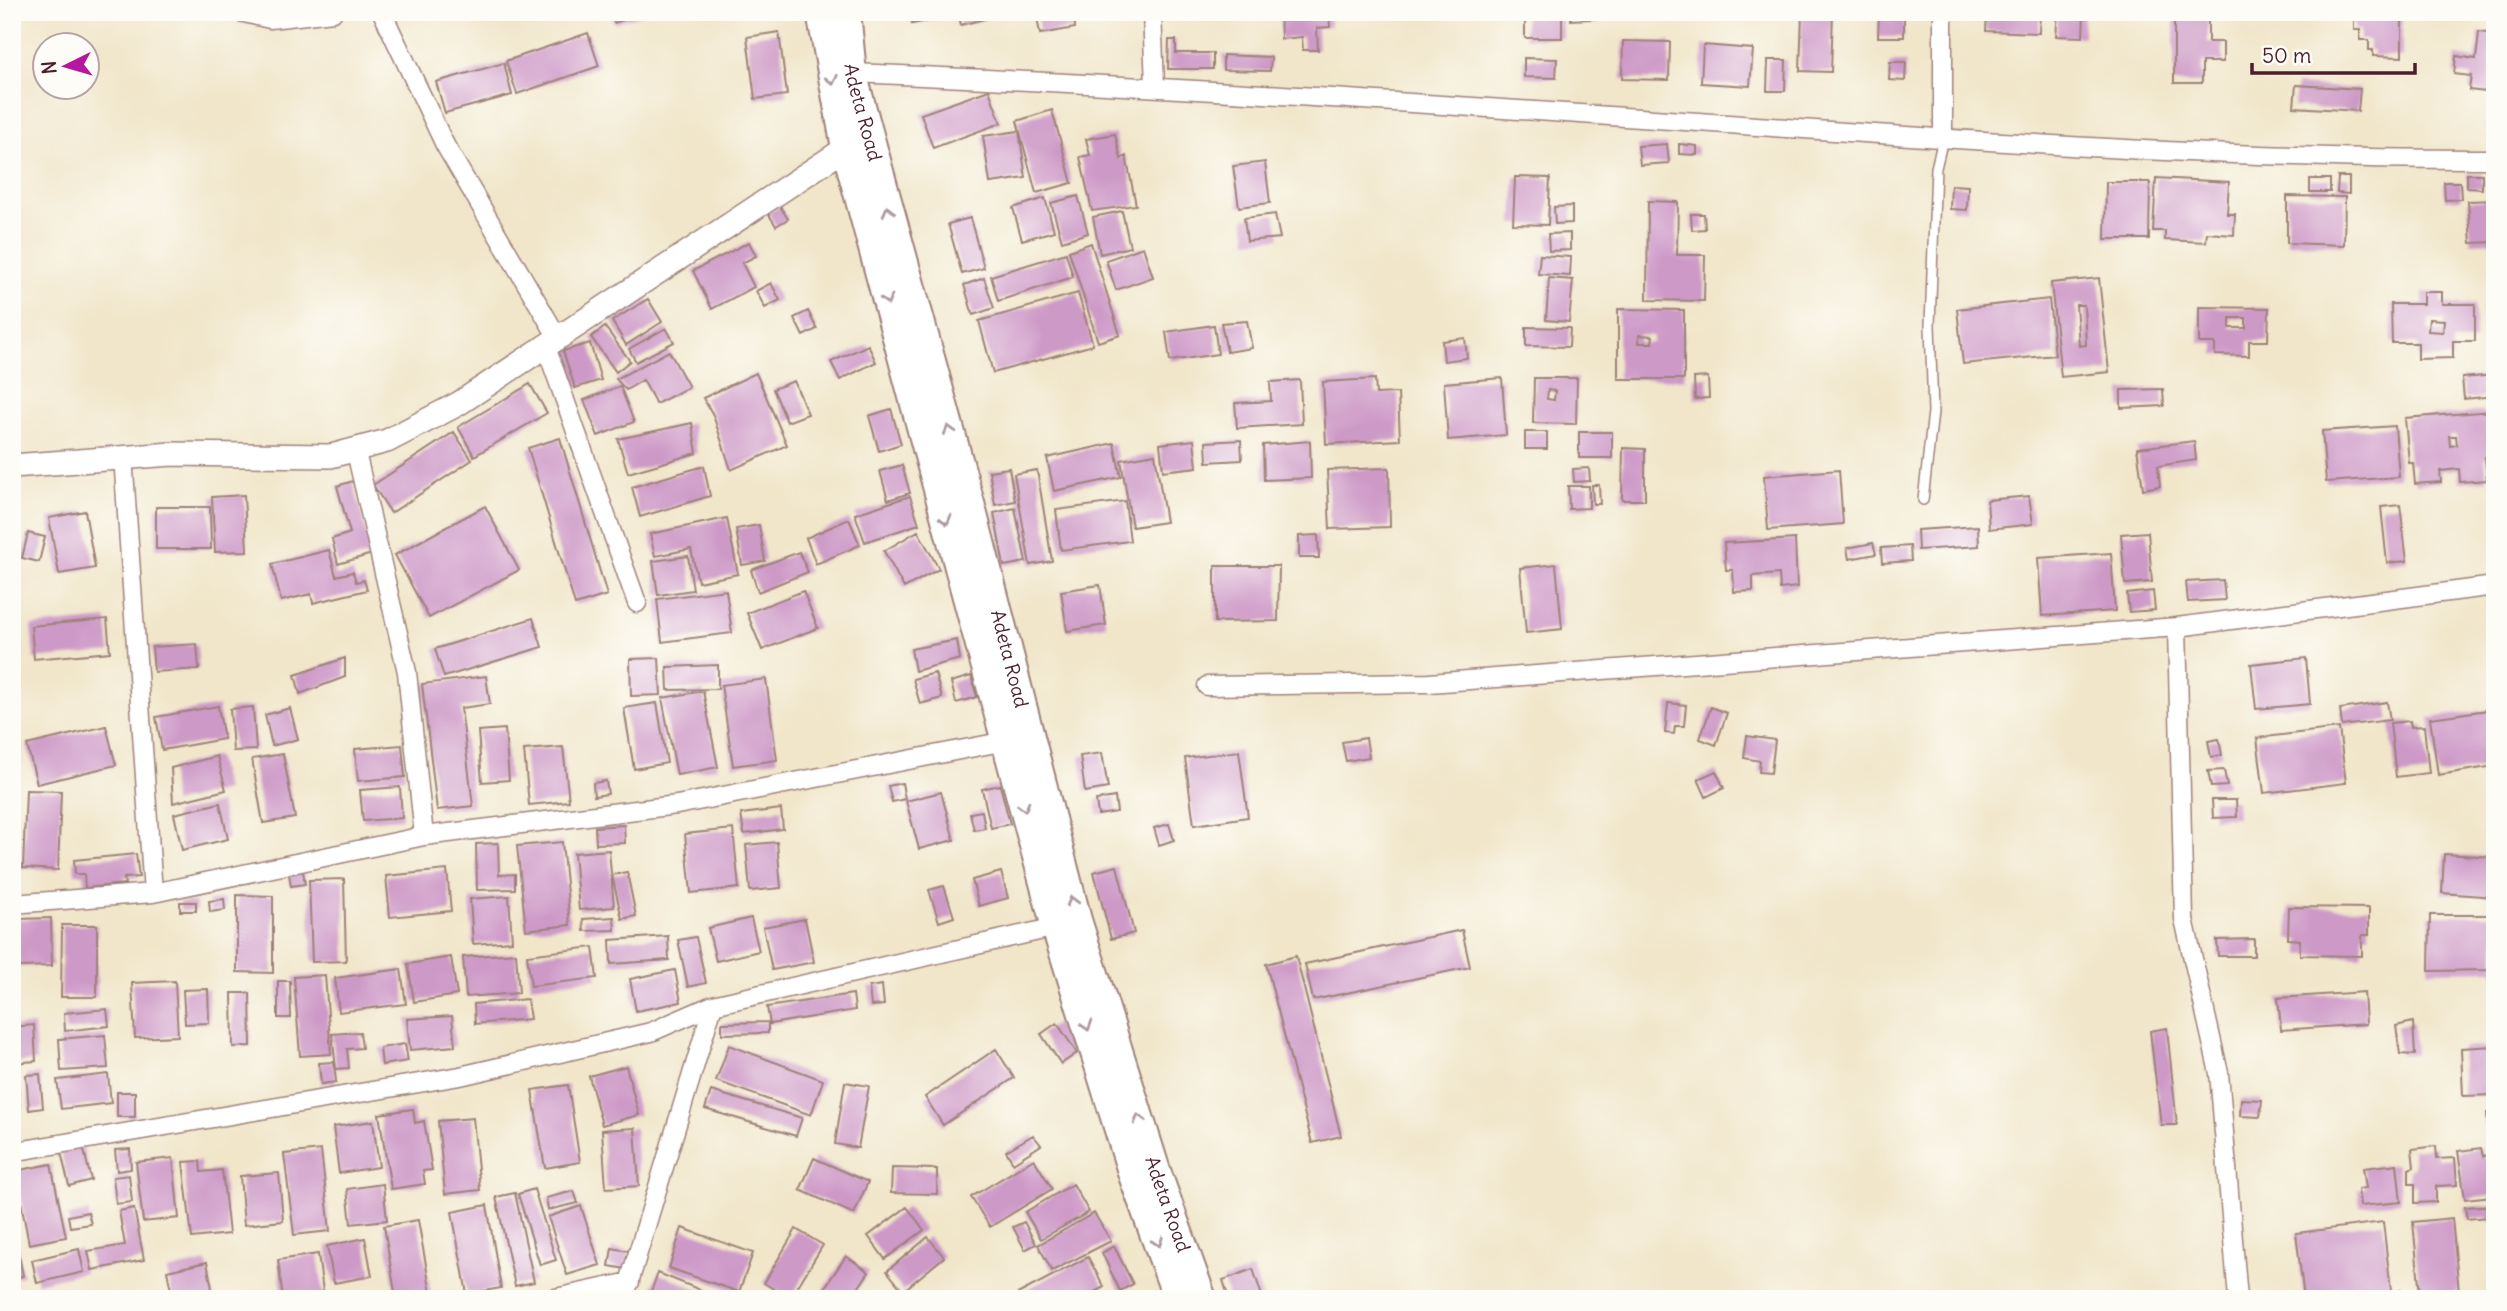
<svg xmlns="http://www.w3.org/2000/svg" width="2507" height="1311" font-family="Delius,sans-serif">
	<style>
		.building { fill: #cd99c7; fill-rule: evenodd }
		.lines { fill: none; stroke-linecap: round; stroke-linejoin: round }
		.service-casing { stroke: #9e827a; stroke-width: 12 }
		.minor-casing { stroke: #9e827a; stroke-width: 21 }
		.tertiary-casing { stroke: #9e827a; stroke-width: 26 }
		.primary-casing { stroke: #9e827a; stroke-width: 32 }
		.service { stroke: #fff; stroke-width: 9 }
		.minor { stroke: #fff; stroke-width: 18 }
		.tertiary { stroke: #fff; stroke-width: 23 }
		.primary { stroke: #fff; stroke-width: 28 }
		.oneway { stroke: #ae9aa0 }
		.labels { text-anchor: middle; stroke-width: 5; stroke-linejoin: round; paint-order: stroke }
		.street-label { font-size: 19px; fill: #4a1f2b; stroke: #fdfcf7 }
	</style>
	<rect width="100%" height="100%" fill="#fdfcf7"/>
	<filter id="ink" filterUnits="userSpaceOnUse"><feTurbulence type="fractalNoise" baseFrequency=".0143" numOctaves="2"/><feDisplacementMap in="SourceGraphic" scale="14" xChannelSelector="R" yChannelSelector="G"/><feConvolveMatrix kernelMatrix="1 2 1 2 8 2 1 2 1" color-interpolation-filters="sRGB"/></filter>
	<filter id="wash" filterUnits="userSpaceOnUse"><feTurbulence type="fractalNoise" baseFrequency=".00686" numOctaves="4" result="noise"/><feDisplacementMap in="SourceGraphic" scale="28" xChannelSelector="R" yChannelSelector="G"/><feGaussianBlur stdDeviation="1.57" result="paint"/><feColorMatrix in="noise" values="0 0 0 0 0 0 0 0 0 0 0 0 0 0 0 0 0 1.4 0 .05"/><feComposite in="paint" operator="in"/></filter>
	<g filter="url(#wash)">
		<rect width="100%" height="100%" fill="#f1e6ca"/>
		<g id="blocks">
			<path class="building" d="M611,12H646V13L614,23Z
				M910,12H943L944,18L912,24Z
				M958,12H990L992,17L961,25Z
				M1036,12H1074L1075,28L1040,34Z
				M1280,12H1329L1330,27L1317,28L1318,50H1303L1302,37L1281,39Z
				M1525,12H1562V38H1525Z
				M1571,12H1608V18L1571,20Z
				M1802,12H1833L1831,72L1800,71Z
				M1879,12H1904V37H1878Z
				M1987,12H2040L2039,33L1986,31Z
				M2058,12H2084L2083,37L2056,36Z
				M2354,12H2402V57L2373,56V50H2369V40H2360V30H2354Z
				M2208,13V42H2223V62H2202V83H2174V19H2192Z
				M779,32L787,95L755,99L747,37Z
				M2479,32L2495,34V93L2469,90L2471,76L2454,74L2456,56L2476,59Z
				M588,33L599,66L517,94L506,61Z
				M1169,40H1176V53H1213V69H1168Z
				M1623,41L1670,42L1669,80L1622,79Z
				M1703,45L1753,49L1750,86L1701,83Z
				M1223,55L1271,57L1270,71L1223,70Z
				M1524,58L1557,59L1556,78L1524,77Z
				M1768,60H1786L1785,91H1767Z
				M1890,62H1906L1905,81L1889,80Z
				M504,63L512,95L445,113L436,82Z
				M2296,85L2360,89L2358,111L2294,107Z
				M989,90L1001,123L933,148L921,114Z
				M1052,110L1072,183L1036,193L1017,121Z
				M1019,131L1026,178L990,183L983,136Z
				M1115,134L1121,159L1126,156L1136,205L1092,211L1080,157L1090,155L1086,139Z
				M1667,144L1669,163L1640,165L1638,146Z
				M1679,144L1697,146V155L1679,154Z
				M1265,162L1270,203L1239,207L1233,166Z
				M2467,174H2482V189L2467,188Z
				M1515,177L1550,178L1548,225L1513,224Z
				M2338,177H2349V194L2337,193Z
				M2156,178L2229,182L2227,214H2235L2234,235L2207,233L2206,242L2165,240V231H2153Z
				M2310,179H2330V192H2310Z
				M2106,182H2150L2149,239H2105Z
				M2444,182H2460L2461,199L2445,200Z
				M1951,185L1968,186L1967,210L1950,209Z
				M1078,196L1088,233L1062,241L1051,203Z
				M2287,196L2345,197L2344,245L2287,243Z
				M1045,198L1054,231L1022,240L1013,208Z
				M2495,200V242L2471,243L2468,201Z
				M1648,201L1678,202L1677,255H1705L1704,301L1647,300Z
				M780,206L788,219L776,226L768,213Z
				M1572,206V223L1555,224L1554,207Z
				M1122,211L1130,247L1100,254L1093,217Z
				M1275,214L1280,238L1247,241L1244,218Z
				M1691,214H1704L1705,229L1692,230Z
				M970,218L984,268L962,274L948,224Z
				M1570,233V250L1549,251L1548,234Z
				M749,242L756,256L742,263L754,287L712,309L693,271Z
				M1091,243L1120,335L1098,342L1069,251Z
				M1143,247L1153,277L1116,290L1106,260Z
				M1066,253L1073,277L998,301L991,276Z
				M1540,255L1571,257L1570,276L1538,274Z
				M984,278L994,308L973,315L964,285Z
				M1549,278L1573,280L1569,322L1546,320Z
				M2099,278L2109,372L2061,377L2051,283ZM2076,305H2084L2086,345L2079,346Z
				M771,283L780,300L765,308L756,291Z
				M2423,292H2442V304H2475V341H2453V358L2418,359V343H2392L2391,304H2423ZM2429,319L2444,320L2443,332L2428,331Z
				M1078,293L1093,345L993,373L979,321Z
				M648,299L662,322L626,345L612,321Z
				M2049,299L2055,355L1963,364L1957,309Z
				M2199,307L2269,308L2268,341H2249V356L2215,355V343H2199ZM2230,318H2246V328H2230Z
				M1618,309L1684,310V379H1618ZM1639,335L1653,336L1652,343H1639Z
				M808,311L817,329L803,336L794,318Z
				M1247,321L1252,348L1227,352L1221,323Z
				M1214,325L1218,354L1170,361L1166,332Z
				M605,327L630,361L616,372L591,337Z
				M1526,327L1570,328L1569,347L1526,346Z
				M666,328L674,342L636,362L629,349Z
				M1465,338L1467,358L1444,361L1442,341Z
				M590,343L601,380L575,388L563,351Z
				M868,345L876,362L840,380L831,362Z
				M669,351L689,387L656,404L643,380L626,390L616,379Z
				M756,373L787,445L731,470L713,415L703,398Z
				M2495,375V396L2464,399L2462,378Z
				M1708,377L1709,398L1695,399L1694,378Z
				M1502,378L1506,435L1448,440L1444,383Z
				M1534,378H1577L1576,424L1533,423ZM1548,390L1555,391L1554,400L1547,399Z
				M1375,379L1376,394L1398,393L1400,440L1326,444L1323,382Z
				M1300,380L1302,424L1237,428L1235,403L1271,401L1270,382Z
				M794,381L808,414L787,422L773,389Z
				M530,384L547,413L474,456L458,427Z
				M620,386L634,422L598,436L584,400Z
				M2163,389L2164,406L2121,408V390Z
				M891,409L901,444L879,451L869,416Z
				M2492,411L2495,456L2485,457L2487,480L2460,482L2459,469L2440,471L2441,482L2415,484L2413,463H2409L2405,418ZM2449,436H2456L2457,445L2450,446Z
				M692,423L697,453L628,473L618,439Z
				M2395,426L2399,477L2326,482L2322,431Z
				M454,432L472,460L391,513L373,485Z
				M1525,432H1547V449H1525Z
				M1579,432H1612V458H1579Z
				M560,438L607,595L575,605L528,448Z
				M1194,440L1197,467L1163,471L1160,444Z
				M1241,440L1242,460L1207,462L1206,442Z
				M1310,441L1311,478L1264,480L1263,445Z
				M2194,441L2196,460L2158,466L2160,486L2143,489L2137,448Z
				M1114,443L1121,477L1054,491L1047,458Z
				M1623,448L1645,449V500H1622Z
				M1155,454L1166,522L1132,527L1121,460Z
				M902,465L910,493L888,500L880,471Z
				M704,466L710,496L640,517L632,487Z
				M1009,468L1015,501L995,505L989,471Z
				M1389,468L1390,527L1330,529L1327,470Z
				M1589,468L1590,481L1574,482L1573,469Z
				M1037,470L1052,561L1030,565L1014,474Z
				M1839,470L1843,524L1768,530L1764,476Z
				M353,481L372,554L338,564L332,539L350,533L337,486Z
				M1592,485H1599L1600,504H1593Z
				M1568,486H1589V508L1569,509Z
				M244,495L247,551L215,552L212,497Z
				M910,496L919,524L865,542L855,514Z
				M2029,496L2033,524L1989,529L1987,500Z
				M1125,501L1130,541L1061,550L1056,510Z
				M2400,505L2407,561L2387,563L2381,507Z
				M485,506L519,570L429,618L395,555Z
				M156,507H210L211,549H156Z
				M1015,508L1026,562L1004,566L994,513Z
				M85,511L95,568L59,574L49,518Z
				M727,518L738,574L698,582L691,549L655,556L650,534Z
				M849,519L860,545L816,564L806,538Z
				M759,525L765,561L742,565L736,529Z
				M1978,526L1979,546L1918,550L1917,530Z
				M918,531L939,569L904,588L884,551Z
				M2148,532L2152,582L2125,584L2121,534Z
				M28,533L45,537L39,562L22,558Z
				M1318,535L1319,558H1299V536Z
				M1795,539L1797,587L1780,589L1779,574L1753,576V591L1734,592L1733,570H1726L1724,543Z
				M1873,543L1876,554L1849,559L1847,548Z
				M1910,546L1911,561L1882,563L1881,548Z
				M329,550L336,576L353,572L356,582L364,580L367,590L313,603L311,594L281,601L272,564Z
				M799,552L808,572L758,592L751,570Z
				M2111,553L2115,611L2042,616L2038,558Z
				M688,556L693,590L658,595L653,561Z
				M1556,564L1562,629L1526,633L1520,568Z
				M1215,566H1279L1278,621L1215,622Z
				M2223,580L2225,600L2188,602L2186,582Z
				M1100,585L1106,625L1067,631L1061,591Z
				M726,590L732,633L662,642L657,599Z
				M803,591L818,628L762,650L747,613Z
				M2153,591L2155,610L2129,612L2127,594Z
				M533,618L542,647L444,677L435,649Z
				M107,619L110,652L34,659L31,626Z
				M957,640L960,659L915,671L911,649Z
				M197,644L199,669L154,672L152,647Z
				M345,658V677L300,694L295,675Z
				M659,658L661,695L631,696L630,659Z
				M2306,658L2310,704L2256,709L2251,664Z
				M718,665V689L668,690L667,667Z
				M935,673L942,698L920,704L913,679Z
				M486,676L490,704L461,708L473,806L437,810L422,684Z
				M971,676L977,697L956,703L951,682Z
				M766,679L777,760L733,766L721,685Z
				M703,691L718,767L677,775L662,698Z
				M2387,702L2390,720L2342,726L2340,709Z
				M657,703L667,763L634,769L624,708Z
				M1668,703L1686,705L1684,726H1675L1674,734L1665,733Z
				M218,706L224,739L162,750L156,717Z
				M253,707L256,750L233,751L230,709Z
				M1711,707L1727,713L1716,745L1700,739Z
				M290,708L298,739L272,746L265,715Z
				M2495,709V766L2438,775L2430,718Z
				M2410,721L2411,727L2424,726L2429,773L2396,777L2390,723Z
				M106,726L116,765L37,784L27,745Z
				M2339,728L2346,783L2264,793L2257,738Z
				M505,729L509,780L482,782L478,731Z
				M1747,736L1775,740L1771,773L1759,772L1760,761L1744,758Z
				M1366,738L1369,757L1346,761L1342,742Z
				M2219,739L2222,755L2211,757L2208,741Z
				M402,745L405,777L358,781L355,749Z
				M563,747L569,801L529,805L524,750Z
				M1239,751L1248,817L1194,825L1185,758Z
				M1102,753L1108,788L1085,792L1080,756Z
				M283,754L295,818L263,823L252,759Z
				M217,756L226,790L173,803L171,768Z
				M2224,770L2227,786L2211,787L2208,771Z
				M1716,771L1724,788L1706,797L1698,779Z
				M606,781L608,794L594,796L593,783Z
				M902,783L905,799L892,802L888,786Z
				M1000,785L1010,824L991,828L982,789Z
				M400,787L402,818L363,821L360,790Z
				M26,790L61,791L58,870L23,868Z
				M941,792L954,840L919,849L906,801Z
				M1115,797L1117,812L1098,815L1096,800Z
				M2212,800H2236L2237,817L2213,818Z
				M220,803L228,839L182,850L174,814Z
				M781,809L783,829L744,834L741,814Z
				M982,811L985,828L974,830L970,813Z
				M1169,824L1174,840L1159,845L1154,828Z
				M624,825L625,843L596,844L595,827Z
				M733,829L739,888L691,893L685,834Z
				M562,842L570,925L526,930L517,846Z
				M777,842L781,888L750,891L746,845Z
				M498,843L499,875L515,874V889L477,890L476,844Z
				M609,850L614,907L579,910L574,853Z
				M136,854L139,877L124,878L125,884L85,888L84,874H75L74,860Z
				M2444,854L2495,857V897L2442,893Z
				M1117,866L1134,933L1111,939L1094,872Z
				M447,870L451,911L390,917L386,876Z
				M303,871L305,884L291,886L289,874Z
				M627,872L636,916L622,919L612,875Z
				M1001,872L1008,898L979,906L972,880Z
				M344,879L346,961L312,962L309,880Z
				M944,886L954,917L939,922L929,890Z
				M237,895L273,896V973L237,972Z
				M509,896L512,941L473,944L470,899Z
				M224,899L225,910L210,912L209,901Z
				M180,902H196V911H180Z
				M2289,907L2369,908V935H2362V956L2300,955V940L2288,939Z
				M2430,915H2495V970L2429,971Z
				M614,917L615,930L584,931L583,919Z
				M51,918L52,966L19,967L18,919Z
				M751,918L759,951L716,961L708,928Z
				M805,919L814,962L772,970L763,927Z
				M62,925H97V997H61Z
				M1462,930L1470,967L1313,1000L1305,964Z
				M668,936L669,960L611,964L610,940Z
				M696,937L706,983L688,987L678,940Z
				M2254,939V956H2218L2217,940Z
				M593,947L597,978L531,986L527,955Z
				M516,953L519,993L466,997L463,957Z
				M1296,956L1341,1136L1312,1143L1266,964Z
				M451,957L457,995L414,1002L408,964Z
				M401,969L406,1004L339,1012L335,978Z
				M675,970L681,1002L636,1011L630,979Z
				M325,975L331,1054L300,1056L294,977Z
				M175,981L178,1036L135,1038L132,983Z
				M278,981H290L291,1018H278Z
				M882,985L884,1005L871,1006L869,987Z
				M208,989L209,1023L185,1024L183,990Z
				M2364,992L2366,1024L2281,1030L2278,998Z
				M232,993H250L251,1046L233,1047Z
				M853,994L855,1010L770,1024L767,1007Z
				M527,999L530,1019L475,1024L474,1004Z
				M107,1009L109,1026L65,1031L64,1013Z
				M452,1016L455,1046L410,1050L407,1019Z
				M768,1022V1033L722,1034V1023Z
				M2413,1022L2415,1055L2400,1054L2396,1026Z
				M1057,1023L1077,1053L1061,1064L1041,1034Z
				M34,1025L36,1061L12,1063V1027Z
				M2167,1028L2177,1125H2161L2150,1031Z
				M360,1032L362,1048L347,1049L349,1068L336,1069L332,1034Z
				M105,1035L108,1068L61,1071L59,1039Z
				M405,1044L408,1061L382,1065L380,1048Z
				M729,1045L823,1080L811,1115L716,1081Z
				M2495,1046V1095L2463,1096L2461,1048Z
				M996,1049L1014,1078L943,1125L925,1097Z
				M334,1062L336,1082L321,1084L319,1063Z
				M626,1066L639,1115L602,1125L589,1076Z
				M40,1074L43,1108L29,1110L26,1075Z
				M108,1074L111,1103L61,1109L57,1080Z
				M17,1078L20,1109H12V1079Z
				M845,1082L869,1086L858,1148L835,1144Z
				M568,1085L580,1162L545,1168L532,1090Z
				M711,1091L802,1118L796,1136L705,1109Z
				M117,1092H135V1117H117Z
				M2241,1099L2262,1100L2260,1117L2240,1116Z
				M413,1109L415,1123L424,1121L432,1170L423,1171L425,1184L391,1189L379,1114Z
				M2495,1112V1133H2488L2487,1113Z
				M473,1118L480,1190L445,1194L438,1121Z
				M373,1121L379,1167L339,1173L333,1127Z
				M635,1128L639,1186L606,1188L602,1130Z
				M1033,1135L1041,1145L1013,1163L1006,1151Z
				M83,1146L91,1180L69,1186L61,1152Z
				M2436,1146L2437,1159L2455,1158L2457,1185L2436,1186V1202L2415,1203V1184H2409V1169L2414,1167L2412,1149Z
				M2481,1148L2483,1156L2495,1154V1175L2490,1176L2493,1196L2465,1199L2458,1151Z
				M130,1149L131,1169L117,1171L115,1150Z
				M321,1150L330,1231L294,1235L284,1154Z
				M173,1158L179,1218L143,1222L136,1162Z
				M814,1158L868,1182L854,1214L800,1190Z
				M1034,1159L1052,1189L990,1227L971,1197Z
				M200,1161L201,1172L222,1170L229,1234L192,1238L183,1162Z
				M51,1164L66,1237L29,1244L15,1171Z
				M2397,1164L2401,1202L2360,1206L2358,1189L2366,1188L2363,1168Z
				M892,1168L937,1169V1194L891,1193Z
				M279,1173L283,1221L244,1225L240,1176Z
				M129,1175L132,1202L116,1204L113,1177Z
				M383,1184L387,1220L351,1224L347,1189Z
				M1073,1184L1089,1212L1041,1239L1025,1212Z
				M534,1189L556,1260L540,1265L518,1194Z
				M574,1191L578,1203L548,1210L546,1198Z
				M515,1193L534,1282L515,1286L496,1197Z
				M487,1205L501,1288L467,1294L452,1212Z
				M2495,1205V1221L2490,1222L2488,1217L2467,1219L2465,1207Z
				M581,1206L600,1265L567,1275L548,1217Z
				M907,1207L924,1230L885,1259L868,1236Z
				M134,1208L144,1260L92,1270L88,1251L125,1245L119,1211Z
				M88,1212L91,1224L70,1227L68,1216Z
				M1094,1213L1111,1241L1052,1271L1038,1245Z
				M2452,1218L2459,1292L2420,1295L2413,1222Z
				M418,1220L432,1299H396L384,1226Z
				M1024,1222L1036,1244L1025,1250L1013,1227Z
				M2383,1222L2392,1299H2304L2296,1233Z
				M682,1228L753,1253L739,1292L669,1268Z
				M796,1229L823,1245L790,1299L764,1283Z
				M928,1237L944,1257L903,1291L887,1271Z
				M365,1238L372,1276L334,1283L327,1246Z
				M17,1245L23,1276L12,1278V1246Z
				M1114,1246L1133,1284L1120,1291L1102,1253Z
				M612,1248L629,1251L626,1269L609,1266Z
				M79,1249L84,1272L37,1283L32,1260Z
				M318,1254L324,1299H283L278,1260Z
				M846,1256L869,1272L851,1299H817Z
				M1088,1257L1104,1287L1081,1299H1008Z
				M207,1262L214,1299H173L167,1271Z
				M1253,1269L1263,1299H1229L1223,1280Z
				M658,1273L703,1291L700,1299H648Z
				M2400,1290H2412V1299H2400Z"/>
		</g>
	</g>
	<g filter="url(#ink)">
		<use href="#blocks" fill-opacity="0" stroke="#9e827a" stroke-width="2"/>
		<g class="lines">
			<g class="service-casing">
				<path id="service" d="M1923,500L1933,412L1930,325L1936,168L1943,139"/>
			</g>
			<g class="minor-casing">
				<path id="minor" d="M240,12L270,19L333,12
					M382,12L445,145L557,336
					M1152,12L1155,86
					M852,73C1144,85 1435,104 1727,124C1982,141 2239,160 2495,159
					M1943,139V12
					M545,344L637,603
					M356,452L407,672L424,836
					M123,456L153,893
					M2177,627L2184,919L2219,1073L2238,1299
					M1207,686L1429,683L2177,627L2495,586
					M12,904L153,893L424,836L677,805L1006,741
					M12,1152L460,1076L651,1032L713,1005L1056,927
					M551,1299L630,1282
					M624,1299L713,1005"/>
			</g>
			<g class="tertiary-casing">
				<path id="tertiary" d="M12,466L172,454L331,456L387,441L458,404L846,148"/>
			</g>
			<g class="primary-casing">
				<g id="primary">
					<path d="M821,12L846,148L1056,927L1134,1178L1178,1299"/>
					<path id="s1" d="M846,12L852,73L971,507L1077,920L1156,1171L1202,1299"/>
				</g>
			</g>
			<use href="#service" class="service"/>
			<use href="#minor" class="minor"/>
			<use href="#tertiary" class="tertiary"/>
			<use href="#primary" class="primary"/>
		</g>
		<defs><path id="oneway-chevron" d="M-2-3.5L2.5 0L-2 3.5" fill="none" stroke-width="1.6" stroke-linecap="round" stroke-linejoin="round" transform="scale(1.75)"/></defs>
		<g class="oneway">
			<use href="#oneway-chevron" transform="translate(832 80) rotate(78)"/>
			<use href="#oneway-chevron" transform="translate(888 211) rotate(-105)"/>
			<use href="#oneway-chevron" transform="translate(887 300) rotate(75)"/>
			<use href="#oneway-chevron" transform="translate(949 430) rotate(-106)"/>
			<use href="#oneway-chevron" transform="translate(946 520) rotate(75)"/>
			<use href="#oneway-chevron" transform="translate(1024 807) rotate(75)"/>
			<use href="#oneway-chevron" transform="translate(1072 901) rotate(-105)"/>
			<use href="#oneway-chevron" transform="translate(1087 1026) rotate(73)"/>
			<use href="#oneway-chevron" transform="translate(1139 1119) rotate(-107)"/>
			<use href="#oneway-chevron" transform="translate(1158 1242) rotate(70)"/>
		</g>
	</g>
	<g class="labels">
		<g class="street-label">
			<text dy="7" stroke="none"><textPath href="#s1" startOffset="102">Adeta Road</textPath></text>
			<text dy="7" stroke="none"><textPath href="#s1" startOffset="668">Adeta Road</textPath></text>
			<text dy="7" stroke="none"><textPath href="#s1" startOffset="1236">Adeta Road</textPath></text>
		</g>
	</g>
	<rect width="2507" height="1311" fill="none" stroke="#fdfcf7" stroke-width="42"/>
	<g transform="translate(66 66) rotate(265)"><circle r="33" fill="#fdfcf7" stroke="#b5a4a5" stroke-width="2"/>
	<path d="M0-5L12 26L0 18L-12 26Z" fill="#b5179e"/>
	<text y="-10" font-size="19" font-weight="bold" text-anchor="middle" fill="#4a1f2b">N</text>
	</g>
	<path d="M2252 63v10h163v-10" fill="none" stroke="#4a1f2b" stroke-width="3.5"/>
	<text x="2262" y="63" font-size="21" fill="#4a1f2b" stroke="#fdfcf7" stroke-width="5" paint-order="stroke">50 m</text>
</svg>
